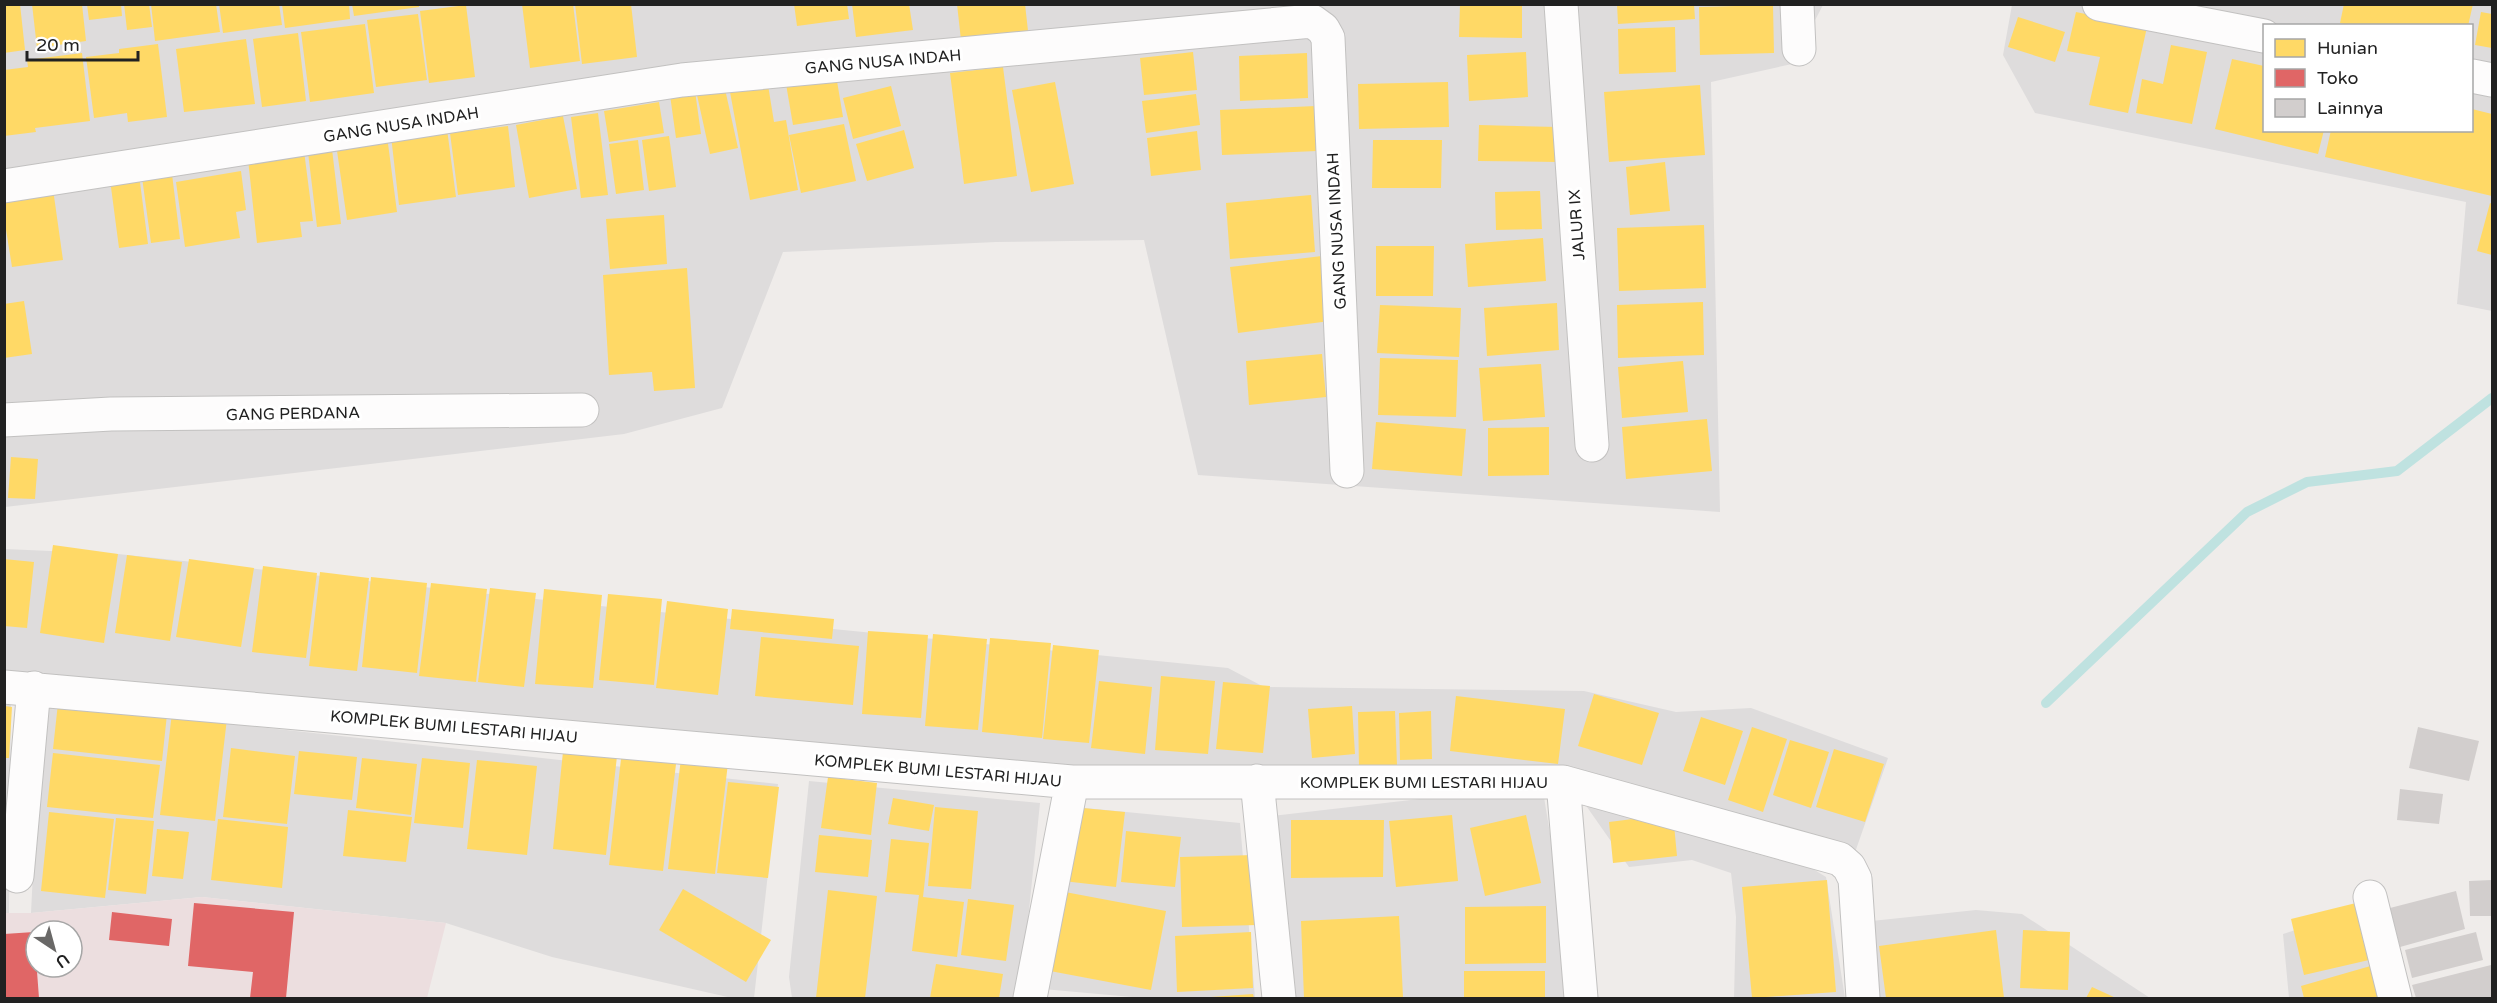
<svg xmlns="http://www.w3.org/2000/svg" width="2497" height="1003" font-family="'Varela Round',sans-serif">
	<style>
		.residential { fill: #dedcdc; fill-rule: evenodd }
		.commercial { fill: #ecdedf; fill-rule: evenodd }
		.homes { fill: #ffd966 }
		.shops { fill: #e06666 }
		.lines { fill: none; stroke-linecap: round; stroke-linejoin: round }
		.stream { stroke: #bfe2e0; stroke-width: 10 }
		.building { fill: #d2cecd }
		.minor-casing { stroke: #c2c1c0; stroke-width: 35 }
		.minor { stroke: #fdfcfc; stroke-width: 33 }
		.labels { text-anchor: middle; stroke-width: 6; stroke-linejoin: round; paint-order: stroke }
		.street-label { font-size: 16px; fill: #212121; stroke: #fff }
	</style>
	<rect width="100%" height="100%" fill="#efecea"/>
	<path class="residential" d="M4,5H1823L1792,64L1711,82L1720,512L1198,475L1144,240L996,242L783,252L722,408L624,434L5,507Z
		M2012,5H2492V311L2457,304L2466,202L2035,113L2003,55ZM2264,26H2472V130H2264Z
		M5,549L118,554L610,607L1228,668L1264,687L1584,691L1676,712L1751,708L1888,758L1852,861L1565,773L1273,799L5,676Z
		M4,699L11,700L9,913H5Z
		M50,704L778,784L754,998H732L552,957L446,923L202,897L31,913L35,832Z
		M809,781L1040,803L1020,998H792L789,977Z
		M1542,785L1552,846L1566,998H1289L1272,816Z
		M1636,803L1690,824L1746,851L1813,869L1826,877L1845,998H1734L1736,917L1731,873L1692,860L1629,867L1587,807Z
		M1064,806L1240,823L1255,998H1143L1043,989Z
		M2366,908L2386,998H2289L2283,934Z
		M1976,910L2022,914L2150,998H1865L1862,922Z"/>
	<path class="commercial" d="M202,897L446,923L427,998H5L4,913H31ZM36,931H72V967H36Z"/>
	<path class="homes" d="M4,4H20L25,50L4,53Z
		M32,4H82L86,41L37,48Z
		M87,4H121L122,16L89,20Z
		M124,4H149L152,27L127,30Z
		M151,4H216L220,32L155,41Z
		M219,4H279L282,25L223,33Z
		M282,4H349L350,19L285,28Z
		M352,4H419V7L354,16Z
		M522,4H573L580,61L530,68Z
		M575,4H631L637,57L582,64Z
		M794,4H847L849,19L797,26Z
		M852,4H909L913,30L856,37Z
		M957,4H1025L1028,31L961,40Z
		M1460,4H1522V38L1459,37Z
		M1617,4H1694L1695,19L1618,24Z
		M2344,4H2473L2468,26H2352L2340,23Z
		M466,5L475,77L429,83L420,11Z
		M1773,5L1774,53L1700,55L1699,7Z
		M2076,12L2147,27L2128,113L2089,105L2100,57L2067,51Z
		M2481,12L2492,14V48L2475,45Z
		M418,14L427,80L376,87L367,20Z
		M2018,17L2065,32L2055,62L2008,47Z
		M365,24L374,93L310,102L301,32Z
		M1675,27L1676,72L1619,74L1618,29Z
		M298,33L306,101L262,107L253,39Z
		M246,39L255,104L184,112L176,49Z
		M158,44L167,117L128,122L127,113L94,118L86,57L119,53V49Z
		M2171,45L2207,52L2192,124L2136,113L2142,79L2163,84Z
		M1193,52L1197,90L1144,95L1140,58Z
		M1526,52L1528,97L1469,101L1467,55Z
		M82,53L90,121L35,128L36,132L4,136V70L28,67L27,60Z
		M1307,53L1308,98L1240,101L1239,56Z
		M2232,59L2264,66V130H2324L2318,154L2215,129Z
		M1003,67L1017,176L964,184L950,73Z
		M836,75L843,117L793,125L786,84Z
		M1055,82L1074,184L1031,192L1012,90Z
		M1448,82L1449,127L1359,129L1358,84Z
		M768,85L774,122L786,120L798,190L750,200L730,92Z
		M1700,85L1705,155L1609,162L1604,92Z
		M891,86L901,126L853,139L843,98Z
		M725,89L738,148L710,154L697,95Z
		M695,91L701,134L676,138L670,95Z
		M1196,94L1200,125L1146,133L1142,101Z
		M659,102L664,133L609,142L604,111Z
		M1316,106L1317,151L1222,155L1220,110Z
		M2472,109L2492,114V196L2325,157L2331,130H2472Z
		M598,113L608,195L581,198L571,117Z
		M563,116L577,189L529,198L516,125Z
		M844,124L856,181L801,193L789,135Z
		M1479,125L1559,127L1558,162L1478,161Z
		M508,126L515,187L458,195L450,133Z
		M447,129L456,197L399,205L391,136Z
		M904,130L914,168L867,181L856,144Z
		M1197,131L1201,170L1151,176L1147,138Z
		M387,136L397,212L347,220L336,144Z
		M669,136L676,187L649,191L642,140Z
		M638,140L644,190L616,194L609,144Z
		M1373,140H1442L1441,188H1372Z
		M331,141L341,224L317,227L307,144Z
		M303,143L313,221L300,222L302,237L257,243L247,150Z
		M1665,162L1670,211L1630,215L1626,167Z
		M171,166L180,239L151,243L141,170Z
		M138,167L148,244L119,248L109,172Z
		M241,171L246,210L236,212L240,238L185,247L176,182Z
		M53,189L63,260L12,267L4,217V196Z
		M1540,191L1542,229L1496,230L1495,192Z
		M1311,195L1315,252L1230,259L1226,203Z
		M2490,203L2492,204V255L2477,251Z
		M664,215L667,264L610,269L606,219Z
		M1704,225L1706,288L1619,291L1617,228Z
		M1543,238L1546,281L1468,287L1465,244Z
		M1376,246H1434L1433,296H1376Z
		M1322,256L1330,321L1238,333L1230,267Z
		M687,268L695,388L654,391L652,372L609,375L603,275Z
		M24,301L32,354L4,358V304Z
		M1703,302L1704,355L1618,358L1617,305Z
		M1557,303L1559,350L1487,356L1484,308Z
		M1380,305L1461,308L1459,357L1377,353Z
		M1322,354L1326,397L1249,405L1246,361Z
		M1380,358L1458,360L1456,417L1378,415Z
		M1683,361L1688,412L1622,418L1618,367Z
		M1541,364L1545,417L1483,421L1479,368Z
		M1707,419L1712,471L1626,479L1622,427Z
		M1376,422L1466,429L1462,476L1372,469Z
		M1549,427V475L1488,476V428Z
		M11,457L38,459L35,499L8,498Z
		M53,545L118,554L104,643L40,633Z
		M127,555L182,562L170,641L115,633Z
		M4,559L34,562L27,628L4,626Z
		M189,559L254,568L241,647L176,637Z
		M263,566L317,573L306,658L252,652Z
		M320,572L369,578L357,671L309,666Z
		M371,577L427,583L417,673L362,667Z
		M431,583L487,589L476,682L419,676Z
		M490,588L536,593L524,687L478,682Z
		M544,589L602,595L593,688L535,684Z
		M608,594L662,599L654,685L599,680Z
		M667,601L728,609L718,695L656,688Z
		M732,609L834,619L832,639L730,629Z
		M868,631L928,635L921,718L862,714Z
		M933,634L987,639L978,730L925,726Z
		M761,637L859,646L853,705L755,696Z
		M990,638L1051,643L1042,738L982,732Z
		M1053,645L1099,650L1089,743L1043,739Z
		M1161,676L1215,681L1208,754L1155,750Z
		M1099,681L1152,687L1145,754L1091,748Z
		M1223,682L1270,686L1263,753L1216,749Z
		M59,694L168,705L162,761L53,749Z
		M1594,694L1659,713L1642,765L1578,746Z
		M1456,696L1565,709L1558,764L1450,751Z
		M173,704L228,710L215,821L160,815Z
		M4,706L12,707L9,758H4Z
		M1352,706L1355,754L1312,758L1308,709Z
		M1395,711L1397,765L1359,767L1358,712Z
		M1431,711L1432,759L1400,760L1399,713Z
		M1701,717L1743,731L1725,785L1683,771Z
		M1752,727L1787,739L1763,812L1728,800Z
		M1790,740L1829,752L1811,808L1773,795Z
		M564,742L618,747L606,855L553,849Z
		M231,748L295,756L287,824L223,817Z
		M1834,749L1884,764L1865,822L1816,807Z
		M622,750L677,756L663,871L609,865Z
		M299,751L357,757L352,800L294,794Z
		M53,753L160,765L153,818L47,807Z
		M362,758L417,764L411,815L356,808Z
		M422,758L470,763L463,828L414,823Z
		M681,758L728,763L715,874L668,869Z
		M477,760L537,766L527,855L467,849Z
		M828,777L877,783L871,835L821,828Z
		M728,782L779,787L768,878L717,873Z
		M893,798L934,805L929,831L888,824Z
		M935,807L978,811L971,889L928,886Z
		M1072,807L1125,812L1116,887L1063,881Z
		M348,810L412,817L406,862L343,856Z
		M49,812L114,819L105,898L41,891Z
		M1673,814L1677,856L1613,863L1609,822Z
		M1452,815L1458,881L1396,887L1389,821Z
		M1526,815L1541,883L1485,896L1470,828Z
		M116,818L154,821L146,894L108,890Z
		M218,819L288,827L282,888L211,880Z
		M1291,820H1384L1383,877L1291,878Z
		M157,829L189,832L183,879L152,876Z
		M1126,831L1181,837L1175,887L1121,882Z
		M819,835L872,840L868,877L815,872Z
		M891,839L929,843L923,897L964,902L957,957L912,951L919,895L885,892Z
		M1255,855L1257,925L1182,927L1180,857Z
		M1827,880L1836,992L1752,998L1742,887Z
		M683,889L771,940L746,982L659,930Z
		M828,890L877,896L865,998H816Z
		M1065,892L1166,911L1151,990L1050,971Z
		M968,899L1014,905L1006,961L961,955Z
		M2356,903L2369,960L2304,975L2291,919Z
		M1546,906V963L1465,964V907Z
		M1399,916L1403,997L1304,998L1301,921Z
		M1996,930L2004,998H1886L1879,946Z
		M2023,930L2070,932L2068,990L2020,988Z
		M1251,932L1253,988L1177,992L1175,936Z
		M936,964L1003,974L999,998H930Z
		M2374,965L2383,998H2304L2301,986Z
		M1464,971H1545V998H1464Z
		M2092,987L2116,998H2086Z
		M1253,994L1254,998H1211V997Z"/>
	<path class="shops" d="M194,903L294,912L286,998H250L253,972L188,966Z
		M112,912L172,919L169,946L109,940Z
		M34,932L39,998H4V934Z"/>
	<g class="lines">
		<path class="stream" d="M2046,703L2247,512L2307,482L2397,471L2492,398"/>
	</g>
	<path class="building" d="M2418,727L2479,741L2469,781L2409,768Z
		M2400,789L2443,794L2439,824L2397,820Z
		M2492,880V916H2470L2469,881Z
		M2456,891L2465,929L2400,947L2390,908Z
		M2476,932L2483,960L2412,978L2405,950Z
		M2491,965L2492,997L2416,998L2412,985Z"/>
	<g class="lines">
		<g class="minor-casing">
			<path id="minor" d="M1561,4L1592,445
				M1797,4L1799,49
				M2099,4L2264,36
				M2472,76L2492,80
				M4,186L682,80L1312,21L1323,29L1328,38L1347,471
				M4,420L111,414L582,410
				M4,687L1072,782H1563L1840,859L1849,867L1855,879L1863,998
				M1257,781L1279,998
				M1563,782L1581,998
				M17,876L34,688
				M2370,897L2395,998
				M1030,998L1072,782"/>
		</g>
		<use href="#minor" class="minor"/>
	</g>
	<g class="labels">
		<g class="street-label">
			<text transform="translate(883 61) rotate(-5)" y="6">GANG NUSA INDAH</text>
			<text transform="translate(401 124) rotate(-9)" y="6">GANG NUSA INDAH</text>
			<text transform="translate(1576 225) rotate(-94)" y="6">JALUR IX</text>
			<text transform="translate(1336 231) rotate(-93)" y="6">GANG NUSA INDAH</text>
			<text transform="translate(293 413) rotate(-1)" y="6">GANG PERDANA</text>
			<text transform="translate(454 726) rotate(5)" y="6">KOMPLEK BUMI LESTARI HIJAU</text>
			<text transform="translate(938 770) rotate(5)" y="6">KOMPLEK BUMI LESTARI HIJAU</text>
			<text x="1424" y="788">KOMPLEK BUMI LESTARI HIJAU</text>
		</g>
	</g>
	<rect width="2497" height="1003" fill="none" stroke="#212121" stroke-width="12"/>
	<rect x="2263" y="24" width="210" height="108" fill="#ffffff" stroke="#a6a6a6" stroke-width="1.5"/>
	<rect x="2275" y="39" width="30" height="18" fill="#ffd966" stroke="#a6a6a6" stroke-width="1.5"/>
	<text x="2317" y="54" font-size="18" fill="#212121">Hunian</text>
	<rect x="2275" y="69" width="30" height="18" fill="#e06666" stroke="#a6a6a6" stroke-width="1.5"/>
	<text x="2317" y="84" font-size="18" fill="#212121">Toko</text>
	<rect x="2275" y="99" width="30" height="18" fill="#d2cecd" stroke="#a6a6a6" stroke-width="1.5"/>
	<text x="2317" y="114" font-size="18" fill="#212121">Lainnya</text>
	<g transform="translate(54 949) rotate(144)"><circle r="28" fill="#ffffff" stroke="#a6a6a6" stroke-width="1.5"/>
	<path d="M0-4.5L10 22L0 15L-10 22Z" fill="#696867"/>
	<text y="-9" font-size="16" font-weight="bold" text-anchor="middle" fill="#212121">U</text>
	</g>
	<path d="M27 51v9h111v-9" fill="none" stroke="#212121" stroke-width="3"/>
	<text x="36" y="51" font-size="18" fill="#212121" stroke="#ffffff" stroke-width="4.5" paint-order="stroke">20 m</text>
</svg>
